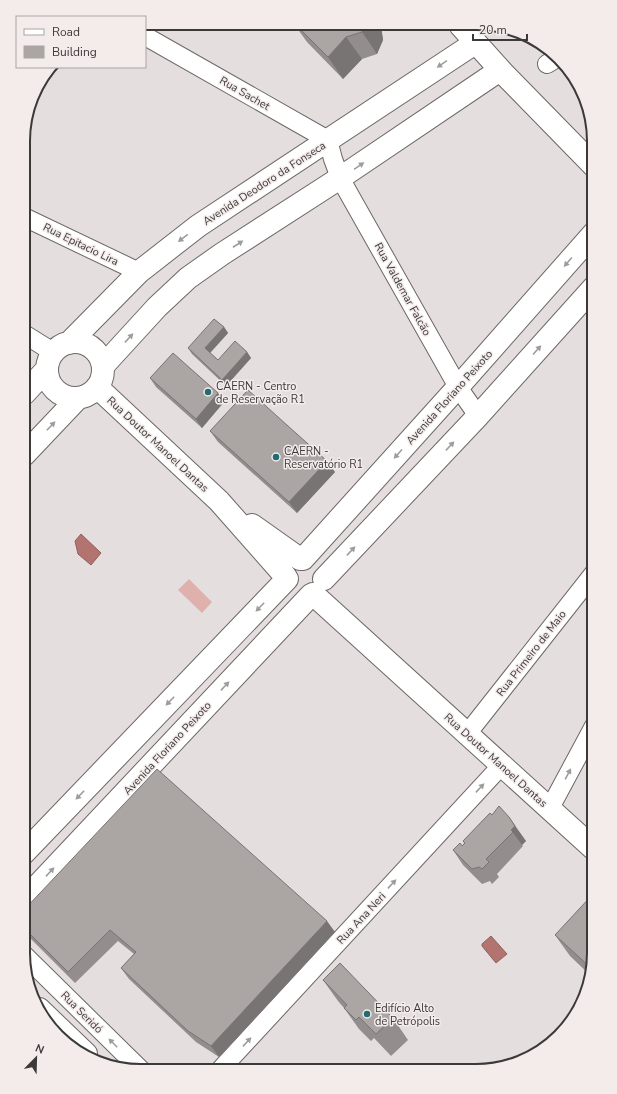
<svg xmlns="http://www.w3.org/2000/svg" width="617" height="1094" font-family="'Nunito Sans',sans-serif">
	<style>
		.green { fill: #dfb1ad }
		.water { fill: #b3736f; stroke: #8f625f }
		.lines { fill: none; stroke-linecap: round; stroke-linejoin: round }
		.street-casing { stroke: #6d6766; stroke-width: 20 }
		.secondary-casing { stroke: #6d6766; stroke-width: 24 }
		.primary-casing { stroke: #6d6766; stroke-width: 24 }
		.street { stroke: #fff; stroke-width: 18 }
		.secondary { stroke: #fff; stroke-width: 22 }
		.primary { stroke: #fff; stroke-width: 22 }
		.wall { fill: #938e8d }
		.shaded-wall { fill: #787473 }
		.building { fill: #aba5a4; stroke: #787473 }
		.oneway { fill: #9e9c9c }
		.poi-dot { fill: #216c73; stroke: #f3eceb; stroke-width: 1.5 }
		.labels { text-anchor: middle; stroke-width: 3; stroke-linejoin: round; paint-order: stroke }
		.street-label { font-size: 11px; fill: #3c3a39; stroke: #f3eceb }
		.poi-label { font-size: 11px; fill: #3c3a39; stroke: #f3eceb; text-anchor: start }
		.rim { fill: none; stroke: #3c3a39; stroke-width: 2 }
	</style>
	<rect width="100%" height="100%" fill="#e5dede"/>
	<path class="green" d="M189,579L212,602L202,613L178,590Z"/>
	<path class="water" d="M81,534L101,553L91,565L78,554L75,541Z
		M491,936L507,954L496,963L482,946V944Z"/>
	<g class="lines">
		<g class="street-casing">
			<path id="street" d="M145,36L328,140L333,159L340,178L458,387L478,416
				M547,64L557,58
				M24,217L139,272
				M24,334L53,352
				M467,734L594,573
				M550,808L594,726
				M23,954L141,1070
				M40,1007L88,1053
				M220,1070L501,766"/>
		</g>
		<g class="secondary-casing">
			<path id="secondary" d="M47 370a28 28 0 1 1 56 0a28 28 0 1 1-56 0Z
				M69,343L139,272L198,226L475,43
				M103,366L157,307L188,278L222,254L340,178L500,70
				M97,387L219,501L286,577
				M24,394L47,369
				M24,455L78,398
				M252,525L300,559
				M303,559L458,387L594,233
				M324,579L478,416L594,287
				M313,594L594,849
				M23,854L287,579
				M23,901L311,595"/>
		</g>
		<g class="primary-casing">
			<path id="primary" d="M460,25L504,74L594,166"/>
		</g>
		<use href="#street" class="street"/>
		<use href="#secondary" class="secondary"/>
		<use href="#primary" class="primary"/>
	</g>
	<path class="wall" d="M294,24H380L381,26L383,40L377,54L362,59L343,79L307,42Z
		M224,327L228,333L210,353L218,360L247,352L251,358L226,386L192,354L188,348Z
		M150,378L224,402L202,428L156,387Z
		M210,431L335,472L297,513L218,442Z
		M490,813L526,841L522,845L523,846L497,874L499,877L492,884L490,881L482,884L463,865L453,850L462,846L464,843L463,841Z
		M23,911L335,932L219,1057L196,1042L129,979L121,968L134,954L118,941L75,983L23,931Z
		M555,935L594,961L590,975L570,956Z
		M323,980L393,1018L408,1040L391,1056L374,1038L371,1041L359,1029L344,1008L338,1001Z"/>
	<path class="shaded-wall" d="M365,24H380L381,26L383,40L377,54L362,32Z
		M346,37L362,59L343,79L328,57Z
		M224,327L228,333L209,354L205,348Z
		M247,352L251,358L226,386L222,380Z
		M218,393L224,402L202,428L196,419Z
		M327,461L335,472L297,513L289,502Z
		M509,817L526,841L522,845L511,830Z
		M327,921L335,932L219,1057L211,1046Z"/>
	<path class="building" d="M295,24H365L362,32L346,37L328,57Z
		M214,319L224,327L205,348L218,360L235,341L247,352L222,380L188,348Z
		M173,353L218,393L196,419L150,378Z
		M248,390L327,461L289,502L210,431Z
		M157,769L327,921L211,1046L188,1031L121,968L136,952L110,930L68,972L23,927V911Z
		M499,806L509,817L515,826L511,830L513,832L486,859L489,862L482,869L479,867L472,869L453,850L460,843L462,846L465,843L463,841L490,813L492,815Z
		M593,894L594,961L592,969L555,935Z
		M340,963L393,1018L376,1034L359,1017L356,1020L344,1008L347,1005L323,980Z"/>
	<defs><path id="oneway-solid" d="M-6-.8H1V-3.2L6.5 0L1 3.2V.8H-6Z"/></defs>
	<g class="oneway">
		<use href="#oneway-solid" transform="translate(442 64) rotate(146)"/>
		<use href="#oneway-solid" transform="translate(359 166) rotate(-34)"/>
		<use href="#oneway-solid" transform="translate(183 238) rotate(143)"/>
		<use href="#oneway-solid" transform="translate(238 244) rotate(-33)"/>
		<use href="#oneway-solid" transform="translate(568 262) rotate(131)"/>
		<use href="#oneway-solid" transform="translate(129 338) rotate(-47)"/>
		<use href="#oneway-solid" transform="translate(537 350) rotate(-48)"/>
		<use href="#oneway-solid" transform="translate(51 426) rotate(-46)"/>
		<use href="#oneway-solid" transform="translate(450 446) rotate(-47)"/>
		<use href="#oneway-solid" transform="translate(398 454) rotate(132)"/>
		<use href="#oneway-solid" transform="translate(351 551) rotate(-47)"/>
		<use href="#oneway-solid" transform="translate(260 607) rotate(134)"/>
		<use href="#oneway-solid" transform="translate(225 686) rotate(-47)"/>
		<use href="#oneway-solid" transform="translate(170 701) rotate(134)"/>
		<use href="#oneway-solid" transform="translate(568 774) rotate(-62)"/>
		<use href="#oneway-solid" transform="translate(480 788) rotate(-47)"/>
		<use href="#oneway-solid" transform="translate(80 795) rotate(134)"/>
		<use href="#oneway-solid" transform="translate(50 872) rotate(-47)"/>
		<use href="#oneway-solid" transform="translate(392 884) rotate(-47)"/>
		<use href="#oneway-solid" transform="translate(247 1042) rotate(-47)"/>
		<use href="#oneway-solid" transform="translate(113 1043) rotate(-135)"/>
	</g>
	<g class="poi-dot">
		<circle cx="208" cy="392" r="4"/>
		<circle cx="276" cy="457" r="4"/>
		<circle cx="367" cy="1014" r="4"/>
	</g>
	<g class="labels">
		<g class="street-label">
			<text transform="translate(245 93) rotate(30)" y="4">Rua Sachet</text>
			<text transform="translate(264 183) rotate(-33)" y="4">Avenida Deodoro da Fonseca</text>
			<text transform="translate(81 244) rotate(26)" y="4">Rua Epitacio Lira</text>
			<text transform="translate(403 289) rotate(61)" y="4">Rua Valdemar Falcão</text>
			<text transform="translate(449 397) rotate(-48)" y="4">Avenida Floriano Peixoto</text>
			<text transform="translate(158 444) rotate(43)" y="4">Rua Doutor Manoel Dantas</text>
			<text transform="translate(531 653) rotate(-52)" y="4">Rua Primeiro de Maio</text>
			<text transform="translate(167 748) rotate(-47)" y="4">Avenida Floriano Peixoto</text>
			<text transform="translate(496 760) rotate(42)" y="4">Rua Doutor Manoel Dantas</text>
			<text transform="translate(361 918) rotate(-47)" y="4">Rua Ana Neri</text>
			<text transform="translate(82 1012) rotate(45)" y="4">Rua Seridó</text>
		</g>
		<g class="poi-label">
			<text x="216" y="390">CAERN - Centro<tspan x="216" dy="13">de Reservação R1</tspan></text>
			<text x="284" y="455">CAERN -<tspan x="284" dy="13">Reservatório R1</tspan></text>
			<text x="375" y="1012">Edifício Alto<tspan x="375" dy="13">de Petrópolis</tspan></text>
		</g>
	</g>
	<path d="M0 0H617V1094H0ZM141 30H476A111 111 0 0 1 587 141V953A111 111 0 0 1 476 1064H141A111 111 0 0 1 30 953V141A111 111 0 0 1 141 30Z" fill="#f3eceb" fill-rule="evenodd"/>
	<path class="rim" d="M141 30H476A111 111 0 0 1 587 141V953A111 111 0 0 1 476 1064H141A111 111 0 0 1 30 953V141A111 111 0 0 1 141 30Z"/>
	<rect x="16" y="16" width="130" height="52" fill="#f3eceb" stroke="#aaa5a4"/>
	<rect x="24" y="29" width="20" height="6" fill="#ffffff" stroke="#aaa5a4"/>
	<text x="52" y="36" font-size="12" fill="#3c3a39">Road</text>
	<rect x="24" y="46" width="20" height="12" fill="#aba5a4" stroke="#aaa5a4"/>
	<text x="52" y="56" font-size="12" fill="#3c3a39">Building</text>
	<g transform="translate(36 1058) rotate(23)" stroke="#f3eceb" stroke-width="3" paint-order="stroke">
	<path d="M0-3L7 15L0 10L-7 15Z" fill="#3c3a39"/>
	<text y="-6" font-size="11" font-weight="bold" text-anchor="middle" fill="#3c3a39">N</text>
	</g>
	<path d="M473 34v6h54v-6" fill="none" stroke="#3c3a39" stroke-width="2"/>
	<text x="479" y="34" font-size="12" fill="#3c3a39" stroke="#f3eceb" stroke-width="3" paint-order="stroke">20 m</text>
</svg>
